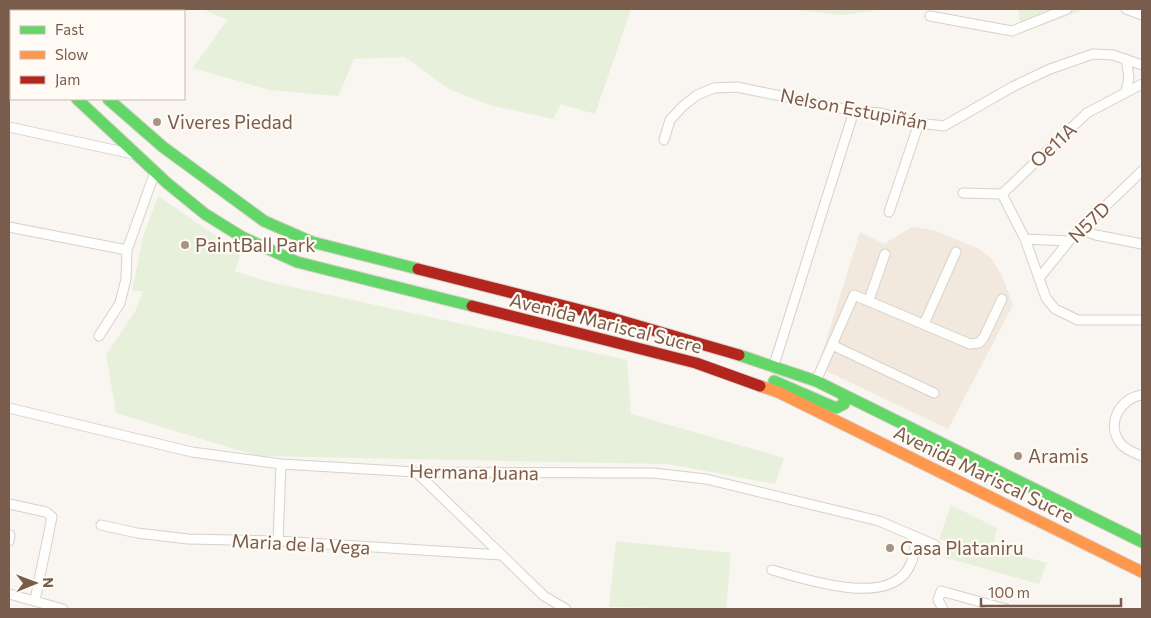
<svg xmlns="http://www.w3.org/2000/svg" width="1151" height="618" font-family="Commissioner,sans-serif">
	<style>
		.residential { fill: #f2e8de }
		.green { fill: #e7f0db }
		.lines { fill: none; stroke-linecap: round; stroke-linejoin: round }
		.street-casing { stroke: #d7d1cb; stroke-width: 11 }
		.fast-casing { stroke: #dad1cc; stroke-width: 13 }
		.slow-casing { stroke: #dad1cc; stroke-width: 13 }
		.jam-casing { stroke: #dad1cc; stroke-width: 13 }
		.street { stroke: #fefefd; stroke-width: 9 }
		.fast { stroke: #63d668; stroke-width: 11 }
		.slow { stroke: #ff974d; stroke-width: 11 }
		.jam { stroke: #b3261e; stroke-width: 11 }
		.poi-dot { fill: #a69286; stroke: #fffaf3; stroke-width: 2 }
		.labels { text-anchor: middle; stroke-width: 4.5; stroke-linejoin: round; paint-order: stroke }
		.street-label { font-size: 19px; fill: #7a5c4d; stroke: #fffaf3 }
		.poi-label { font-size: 19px; fill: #7a5c4d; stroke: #fffaf3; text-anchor: start }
	</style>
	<rect width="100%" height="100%" fill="#f9f5f0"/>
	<path class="residential" d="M912,227L934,230L979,249L991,258L1002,276L1013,305L948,429L818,367L860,232L884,244Z"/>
	<path class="green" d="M202,9H631L595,114L561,104L553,119L490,105L449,89L405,57L354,59L338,96L270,90L193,68L227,20Z
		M786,9H886L843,15Z
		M1018,9H1086L1022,33Z
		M158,196L241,253L235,271L265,281L627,360L631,414L784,458L775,484L668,464L258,456L116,413L106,355L135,312L143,291H132L143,237Z
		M951,505L997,528L992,548L1047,563L1039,584L944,557L948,542L939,539Z
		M616,541L731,553L726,609L609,607Z"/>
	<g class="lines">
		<g class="street-casing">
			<path id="street" d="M1126,9L1142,15
				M930,16L1012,31L1067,9
				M1126,59L1129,77L1126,92
				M9,127L133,154
				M664,140L670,120L683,106L697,95L714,88L737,87L854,111L881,113L919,123L944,126L1014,86L1050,69L1093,54L1113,55L1142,65
				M963,193L1002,194L1087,113L1142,84
				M1002,194L1025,239L1046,298L1055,309L1078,320H1142
				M889,212L919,123
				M9,227L127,250
				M1082,230L1096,235L1142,244
				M1025,239L1069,241
				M1040,277L1069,241L1142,171
				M869,300L885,254
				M924,324L956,252
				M99,336L120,303L126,279L127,250L155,172
				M832,345L934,393
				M774,365L854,111
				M816,381L854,295L970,344L979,343L984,337L1002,299
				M1142,395C1120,398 1105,424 1121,444C1126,450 1135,453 1142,456
				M9,408L192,452L281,464L416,472L653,473L706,479L879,521L935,545
				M416,472L544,596L566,609
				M9,504L46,512L52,517L35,600
				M101,525L137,533L188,539L278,541L501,555
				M9,541L10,535
				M278,541L281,464
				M772,570C806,579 893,610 911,563C915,555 915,545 916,537
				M9,594L63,609
				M943,609L938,600L941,591L1006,609"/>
		</g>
		<g class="fast-casing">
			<path id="fast" d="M77,99L167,183L205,214L242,237L297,262L472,306
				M108,99L163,147L264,221L312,242L418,269
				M739,355L816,381L1142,542
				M774,381L836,408L844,404V395"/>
		</g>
		<g class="slow-casing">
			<path id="slow" d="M19,9L21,11
				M9,28L11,30
				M760,386L778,392L1142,572"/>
		</g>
		<g class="jam-casing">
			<path id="jam" d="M418,269L608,317L739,355
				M472,306L696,363L760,386"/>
		</g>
		<use href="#street" class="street"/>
		<use href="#fast" class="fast"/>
		<use href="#slow" class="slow"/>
		<use href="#jam" class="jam"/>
	</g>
	<g class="poi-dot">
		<circle cx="157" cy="122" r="5"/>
		<circle cx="185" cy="245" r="5"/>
		<circle cx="1018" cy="456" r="5"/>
		<circle cx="890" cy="548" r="5"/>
	</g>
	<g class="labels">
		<g class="street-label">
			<text transform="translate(854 109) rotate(11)" y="7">Nelson Estupiñán</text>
			<text transform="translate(1053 145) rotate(-43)" y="7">Oe11A</text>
			<text transform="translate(1089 222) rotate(-44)" y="7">N57D</text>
			<text transform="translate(606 323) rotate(14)" y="7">Avenida Mariscal Sucre</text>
			<text transform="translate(474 472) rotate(1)" y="7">Hermana Juana</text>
			<text transform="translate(984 474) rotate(26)" y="7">Avenida Mariscal Sucre</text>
			<text transform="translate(301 544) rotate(3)" y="7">Maria de la Vega</text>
		</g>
		<g class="poi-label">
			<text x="167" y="129">Viveres Piedad</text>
			<text x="195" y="252">PaintBall Park</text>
			<text x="1028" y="463">Aramis</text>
			<text x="900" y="555">Casa Plataniru</text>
		</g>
	</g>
	<rect width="1151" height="618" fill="none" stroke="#7a5c4d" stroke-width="20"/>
	<rect x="10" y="10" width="175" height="90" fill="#fffaf3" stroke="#cabbb1"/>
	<rect x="20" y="26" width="25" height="8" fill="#63d668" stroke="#cabbb1"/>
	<text x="55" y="35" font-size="15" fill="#7a5c4d">Fast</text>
	<rect x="20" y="51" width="25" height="8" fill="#ff974d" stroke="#cabbb1"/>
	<text x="55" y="60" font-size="15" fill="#7a5c4d">Slow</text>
	<rect x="20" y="76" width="25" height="8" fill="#b3261e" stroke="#cabbb1"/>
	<text x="55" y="85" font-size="15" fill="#7a5c4d">Jam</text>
	<g transform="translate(35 583) rotate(89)" stroke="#fffaf3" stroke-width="4" paint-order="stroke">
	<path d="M0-4L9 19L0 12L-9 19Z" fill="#7a5c4d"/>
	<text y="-8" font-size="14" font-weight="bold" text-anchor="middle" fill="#7a5c4d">N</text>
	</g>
	<path d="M981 598v8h140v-8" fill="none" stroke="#7a5c4d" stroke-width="2.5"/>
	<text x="988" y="598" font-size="15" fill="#7a5c4d" stroke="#fffaf3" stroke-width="4" paint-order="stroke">100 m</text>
</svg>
